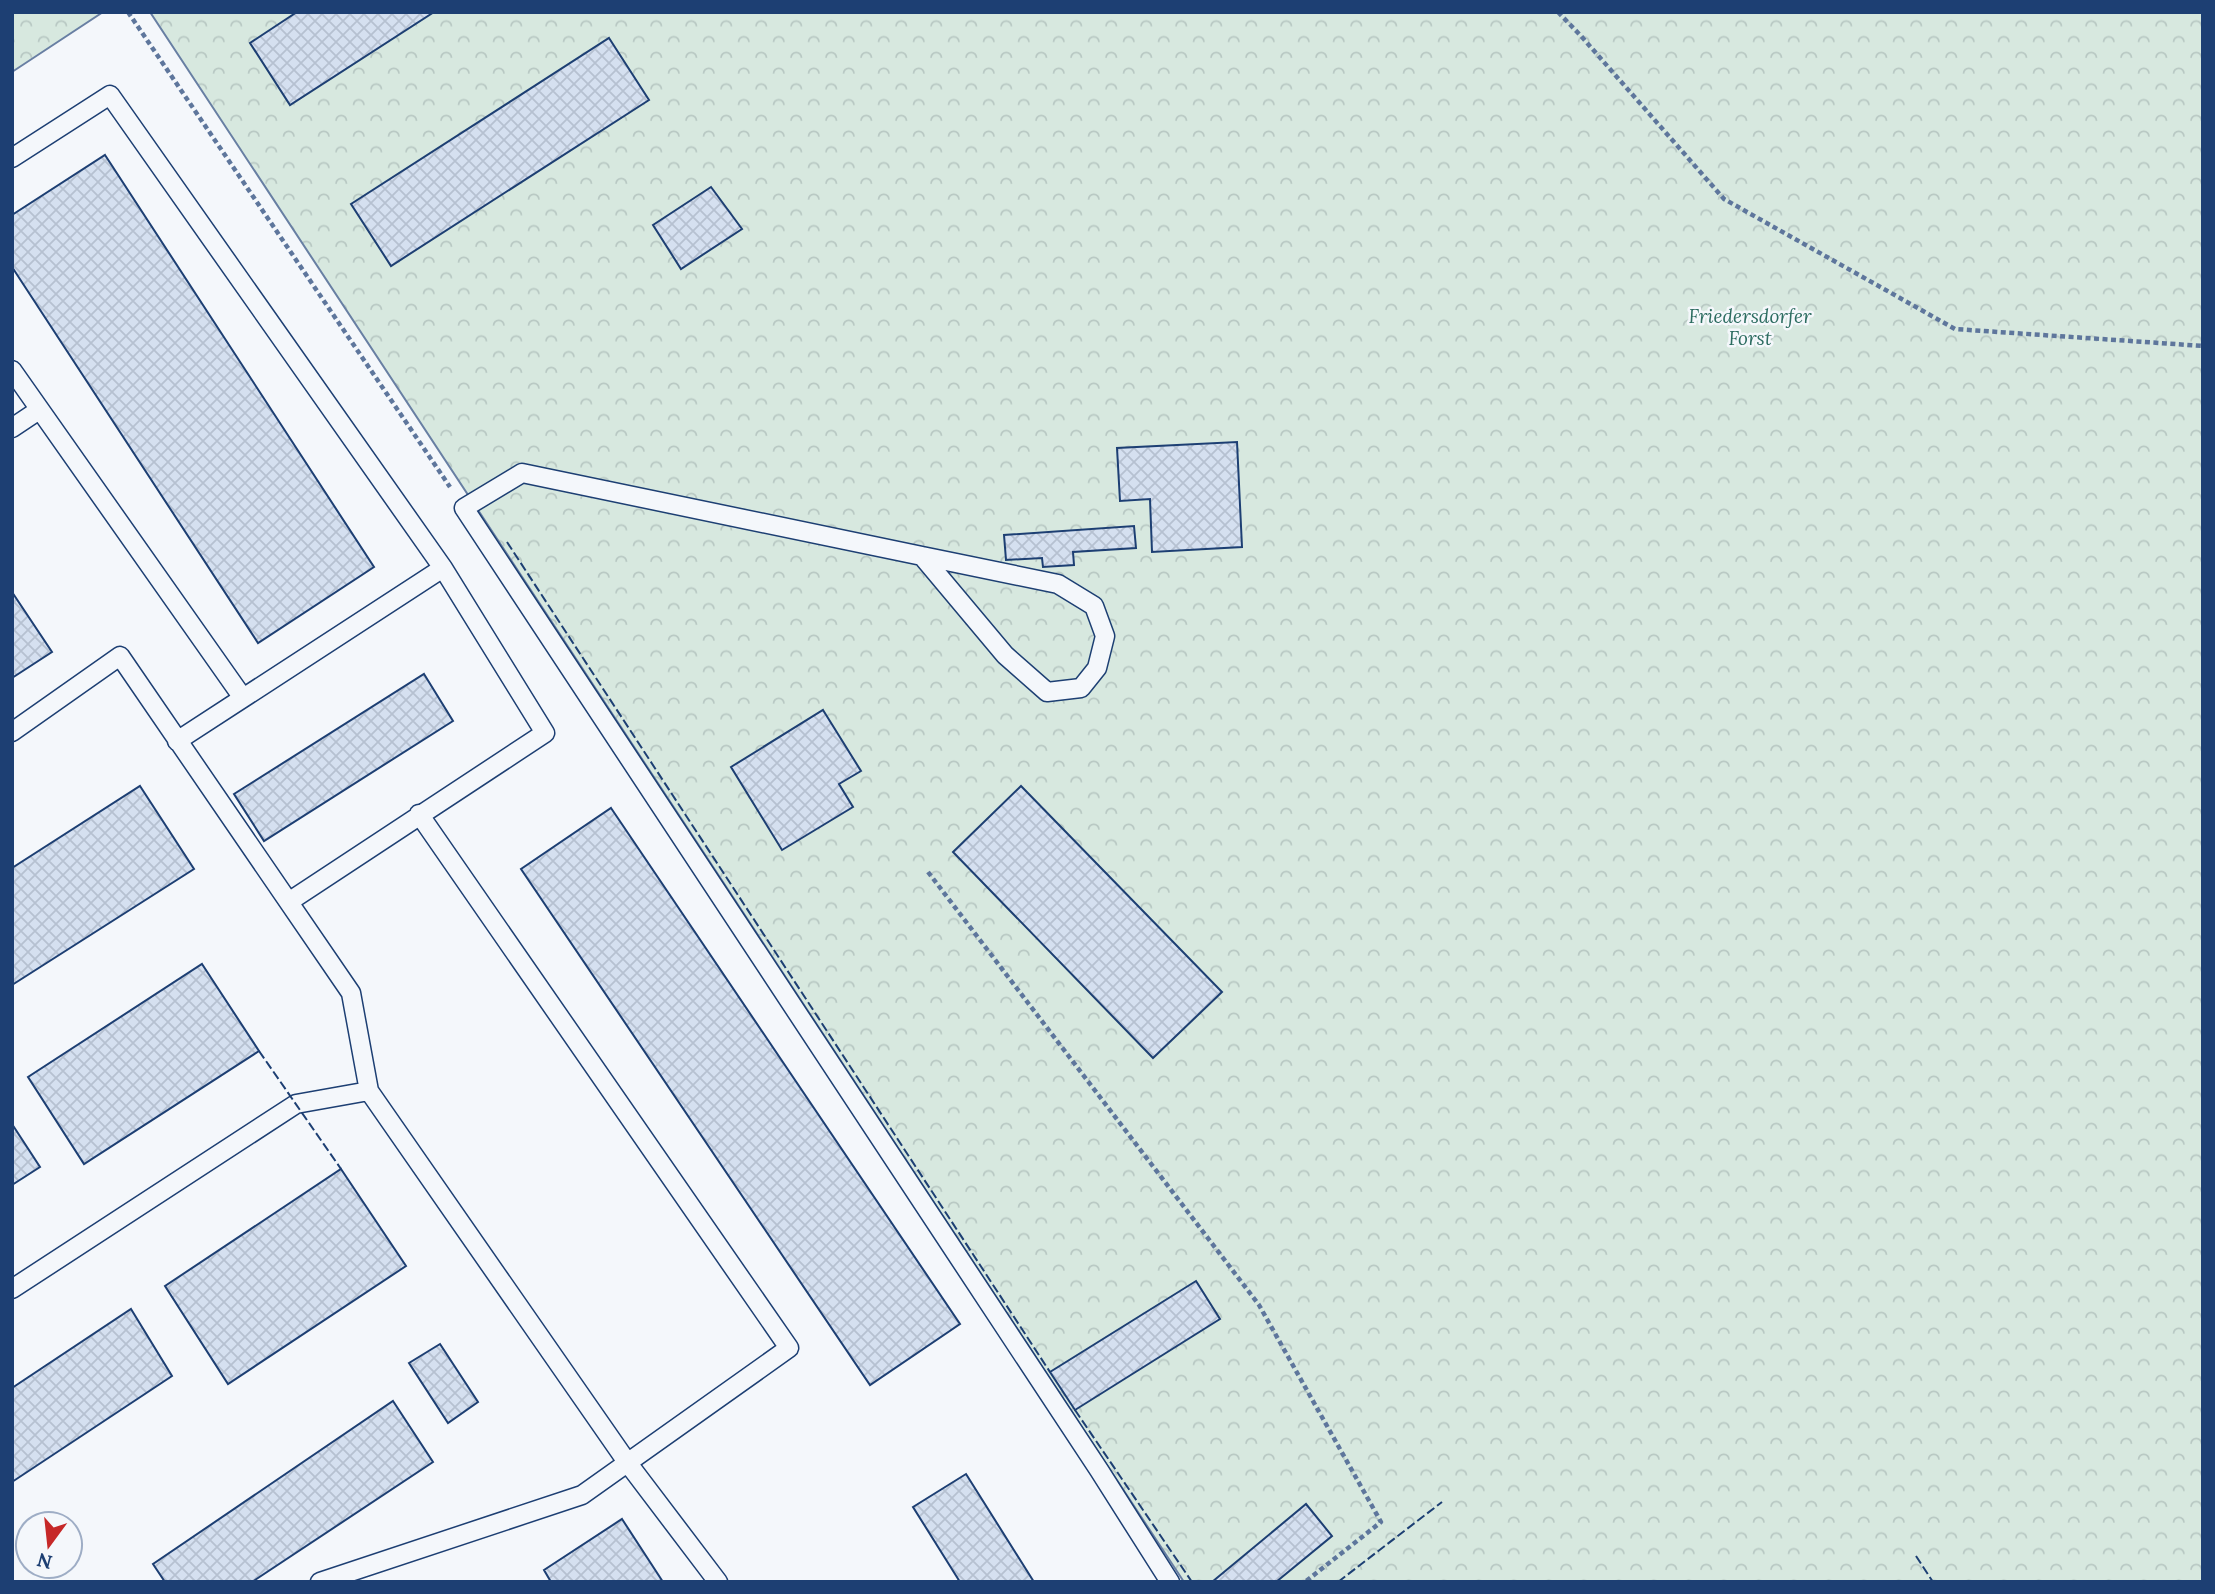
<svg xmlns="http://www.w3.org/2000/svg" width="2215" height="1594" font-family="Lora,serif">
	<style>
		.forest { fill: url(#forest-crowns); stroke: #687fa3; stroke-width: 2 }
		.building { fill: url(#building-cross-hatch); stroke: #1d3f73; stroke-width: 2 }
		.lines { fill: none; stroke-linecap: round; stroke-linejoin: round }
		.service-casing { stroke: #1d3f73; stroke-width: 21 }
		.path { stroke: #5e769c; stroke-width: 4.5; stroke-dasharray: 5 3.5; stroke-linecap: butt }
		.service { stroke: #f4f7fb; stroke-width: 18 }
		.fence { stroke: #1d3f73; stroke-width: 2; stroke-dasharray: 9 3.5; stroke-linecap: butt }
		.labels { text-anchor: middle; stroke-width: 5; stroke-linejoin: round; paint-order: stroke }
		.park-label { font-size: 19px; font-style: italic; fill: #2c6c60; stroke: #f4f7fb }
	</style>
	<defs>
		<pattern id="forest-crowns" width="20" height="18" patternUnits="userSpaceOnUse" patternTransform="scale(1.75)"><rect width="20" height="18" fill="#d7e8df"/><path d="M2 6a3 3 0 1 1 6 0M12 15a3 3 0 1 1 6 0" fill="none" stroke="#b8c8c3"/></pattern>
		<pattern id="building-cross-hatch" width="8" height="8" patternUnits="userSpaceOnUse" patternTransform="scale(1.75)"><rect width="8" height="8" fill="#d5e0f0"/><path d="M0 0l8 8M0 8l8-8" fill="none" stroke="#b6c1d1"/></pattern>
	</defs>
	<rect width="100%" height="100%" fill="#f4f7fb"/>
	<path class="forest" d="M12,12H103L12,72Z
		M150,12H2203V1582H1184Z"/>
	<path class="building" d="M297,12H434L290,105L250,43Z
		M609,38L649,100L391,266L351,204Z
		M105,155L374,567L258,643L12,267V215Z
		M711,187L742,229L681,269L653,225Z
		M1237,442L1242,547L1152,552L1150,499L1120,501L1117,448Z
		M1134,526L1136,548L1073,552L1074,565L1043,567L1042,558L1006,560L1004,535Z
		M12,592L52,652L12,678Z
		M424,674L453,721L264,841L234,794Z
		M823,710L861,771L839,784L853,807L782,850L731,767Z
		M140,786L194,869L12,985V868Z
		M1021,786L1222,992L1153,1058L953,852Z
		M611,808L960,1324L870,1385L521,869Z
		M202,964L259,1051L84,1164L28,1077Z
		M12,1124L40,1167L12,1185Z
		M341,1169L406,1266L228,1384L165,1286Z
		M1196,1281L1220,1319L1075,1410L1050,1372Z
		M131,1309L172,1376L12,1482V1388Z
		M440,1344L478,1402L448,1423L409,1363Z
		M393,1401L433,1462L252,1582H165L153,1564Z
		M966,1474L1034,1582H960L913,1507Z
		M1306,1504L1332,1536L1276,1582H1212Z
		M622,1519L663,1582H551L544,1570Z"/>
	<g class="lines">
		<g class="service-casing">
			<path id="service" d="M12,158L110,95L443,568L545,733L290,901
				M12,370L243,698
				M12,428L39,410
				M922,556L1058,584L1094,606L1105,636L1097,668L1081,688L1047,692L1005,655L922,556L522,473L464,508L1099,1470L1170,1582
				M12,732L120,656L351,993L369,1091L627,1462L718,1582
				M177,741L443,568
				M12,1289L296,1104L369,1091
				M320,1582L582,1495L789,1348L419,814"/>
		</g>
		<path class="path" d="M128,12L450,487
			M1558,12L1581,36L1724,199L1955,329L2203,346
			M928,872L1259,1305L1381,1522L1305,1582"/>
		<use href="#service" class="service"/>
		<path class="fence" d="M507,542L1050,1372
			M259,1051L341,1169
			M1075,1410L1192,1582
			M1916,1556L1933,1582
			M1338,1582L1442,1502"/>
	</g>
	<g class="labels">
		<g class="park-label">
			<text x="1750" y="323">Friedersdorfer<tspan x="1750" dy="22">Forst</tspan></text>
		</g>
	</g>
	<rect width="2215" height="1594" fill="none" stroke="#1d3f73" stroke-width="28"/>
	<g transform="translate(49 1545) rotate(195)"><circle r="33" fill="#f4f7fb" stroke="#9eadc5" stroke-width="2"/>
	<path d="M0-5L12 26L0 18L-12 26Z" fill="#c62828"/>
	<text y="-10" font-size="19" font-weight="bold" text-anchor="middle" fill="#1d3f73">N</text>
	</g>
</svg>
